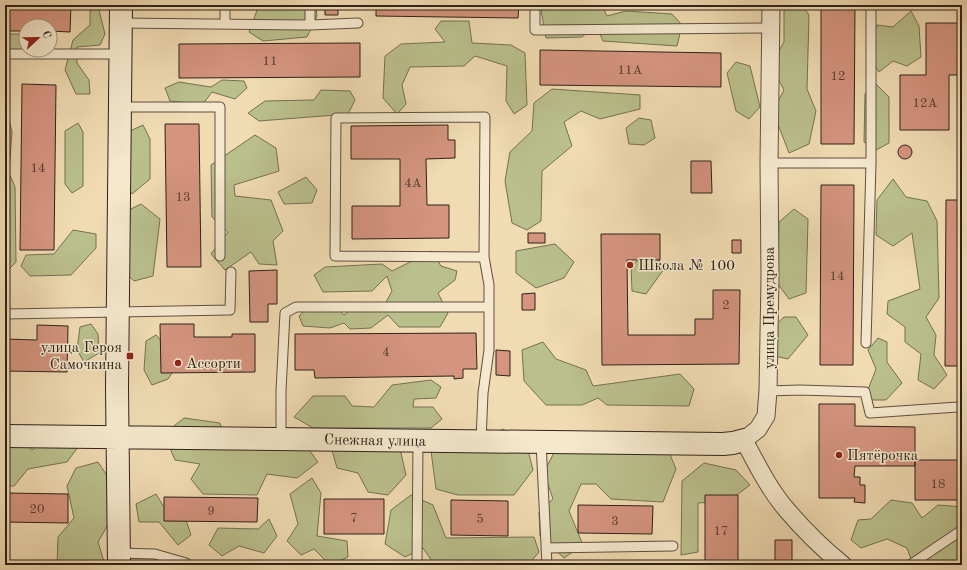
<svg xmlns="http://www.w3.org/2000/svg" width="967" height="570" font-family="'Old Standard TT',serif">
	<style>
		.green { fill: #bac08c; stroke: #747153 }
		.building { fill: #d4947e; stroke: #2f221a }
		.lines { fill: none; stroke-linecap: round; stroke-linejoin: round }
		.lane-casing { stroke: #5f5040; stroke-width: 11 }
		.street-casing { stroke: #5f5040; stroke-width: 19 }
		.secondary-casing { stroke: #2f221a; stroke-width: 24 }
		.lane { stroke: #f5e8cd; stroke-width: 9 }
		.street { stroke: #f5e8cd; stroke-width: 17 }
		.secondary { stroke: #f5e8cd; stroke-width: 22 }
		.poi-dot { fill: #8f2418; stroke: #f5e8cd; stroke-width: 1.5 }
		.labels { text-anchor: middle; stroke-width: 3; stroke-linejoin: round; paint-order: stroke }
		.number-label { font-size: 13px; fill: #583e33 }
		.poi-label { font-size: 15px; fill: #2f221a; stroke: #f5e8cd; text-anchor: start }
		.street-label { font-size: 15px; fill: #2f221a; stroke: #f5e8cd }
	</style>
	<rect width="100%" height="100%" fill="#f0dbb2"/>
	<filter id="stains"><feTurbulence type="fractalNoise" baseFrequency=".005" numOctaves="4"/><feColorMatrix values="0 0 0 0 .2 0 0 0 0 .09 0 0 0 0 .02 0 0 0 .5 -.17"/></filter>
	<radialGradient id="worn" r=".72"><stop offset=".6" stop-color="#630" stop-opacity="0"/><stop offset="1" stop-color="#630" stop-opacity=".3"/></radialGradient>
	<path class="green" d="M259,5H316L317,16L307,37L263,41L249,32Z
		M549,5H602L607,16L626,11L672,14L682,25L677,46L603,41L596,25L582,37L546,38L541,10Z
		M790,5H802L809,15L807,89L816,111L809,144L789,153L773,111L784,90L771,65L784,42V11Z
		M98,6L105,34L100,45L77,47V63L89,80L90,94H76L65,70L73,40L90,25V11Z
		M911,11L919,26L921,57L907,66L893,61L879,72L867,53L877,25L893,27Z
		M441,21H469L472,43L511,45L525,53L527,105L514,114L506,101L507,66L475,56L464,66L410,67L402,85L406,104L397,114L383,98L385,56L401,44L445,42L435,29Z
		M5,34H26V50H5Z
		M736,62L750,66L760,107L749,119L736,111L727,73Z
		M222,80L244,81L247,88L235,99L212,92L203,104L170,101L165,88L179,82L211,87Z
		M875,83L889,97V143L876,150L864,142L865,94Z
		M552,89L640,95V109L600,119L581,111L564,122L572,146L542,171L541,221L527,230L512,223L505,181L510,152L532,131L534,103Z
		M321,90L350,91L355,100L348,114L259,121L248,113L265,101L314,100Z
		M7,111L12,132L9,173L15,187L16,262L5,273V112Z
		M639,118L651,120L655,138L644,145L629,144L626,128Z
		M78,123L83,132V186L72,193L65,184V131Z
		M143,125L150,139V179L132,194L124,181L130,131Z
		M255,135L276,148L279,171L234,185L235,196L271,200L283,231L273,241L277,265L259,264L251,252L225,270L211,254L228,232L212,217L211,165Z
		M306,177L317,190L312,203L284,204L278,192Z
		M893,179L906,197L927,201L937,221L939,298L926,317L936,335L934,355L947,375L934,389L918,380L921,354L905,342V327L887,314L888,301L920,289L912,233L893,246L876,235L877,200Z
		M141,204L160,219L153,276L134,281L121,268L123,213Z
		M794,209L808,219L806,293L789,299L778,284L779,222Z
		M73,230L96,234V248L71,275L30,276L21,266L26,255L54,254Z
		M555,244L574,262L564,278L536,288L516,273V251Z
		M652,249L664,269L646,294L632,291L631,266Z
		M432,251L441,266L457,271L455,280L438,293L448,313L440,327H399L388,315L371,328L350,329L344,323L330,328L303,326L299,316L312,304L333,305L344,315L357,305L385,304L392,291L387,276L372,291L323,292L314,275L325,267L382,264L392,271Z
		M784,317H796L808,335L788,359L774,356L767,333Z
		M91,324L98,334L99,353L84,362L77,350L80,327Z
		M156,335L165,345L174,370L168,379L152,385L144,370L146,341Z
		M878,338L887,342V362L902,383L886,400H864L876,369L868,350Z
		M543,342L556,359L586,370L593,386L680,374L694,389L689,406L607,405L598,398L582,405H546L524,381L522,350Z
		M431,380L441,387L436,398L414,399L413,407H433L442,419L431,428H313L294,417L313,396H345L352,406L374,407L392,385Z
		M184,418L220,423L227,444L307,447L318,462L297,478L267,474L257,495L203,494L191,479L200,464L175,460L164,434Z
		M502,429L525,438L533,470L514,495H458L436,489L431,451L490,449Z
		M397,436L406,475L388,495L368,492L358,473L337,468L331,447Z
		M5,437L18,439L32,450L47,438L78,447L67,462L28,469L14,486H5Z
		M664,440L676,469L663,502L611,499L596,484H581L569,511L583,545L564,558L540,536L539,512L553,499L544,472L557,447Z
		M98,462L110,480V521L98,542L105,565H57L58,537L74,518L67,486L76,468Z
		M704,463L736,470L750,485L729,501L698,503V552L681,555L682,481Z
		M312,478L321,493L317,536L347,541L348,557L330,565L314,549L301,555L287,541L298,524L290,494Z
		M156,494L167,512L182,508L191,535L178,545L159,522H139L136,504Z
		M411,495L433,505L446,538L534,537L539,552L529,564H434L423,548L405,557L385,544L391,510Z
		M891,500L912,503L922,518L938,505L962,507V565H913L907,548L887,539L861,548L851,540L858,520L871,519Z
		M269,519L277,536L264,553L239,546L222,556L209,545L218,528L258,529Z"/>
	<path class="building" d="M5,5H71L70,32L50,31V26H26V31H5Z
		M167,5H199V7H167Z
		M325,5H338V15H325Z
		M376,5H519L518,18L376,16Z
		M821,5H855L854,144H821Z
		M926,23H962V75H949V130H900V75H926Z
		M360,43V77L179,78V44Z
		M540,50L721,53V87L540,85Z
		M22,84L56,85L54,250H20Z
		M165,124H199L201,267H167Z
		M448,125V140H455V158L426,159L427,205H449V238L352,239V206H400V159H351V126Z
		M898 152a7 7 0 1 1 14 0a7 7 0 1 1-14 0Z
		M691,161H711L712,193H691Z
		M821,185H854L853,365H820Z
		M946,200H962V366H945Z
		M528,233H545V243H528Z
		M601,234H660V260H627L628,335H695V319H713V290H740L739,364L602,365Z
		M732,240H741V253H732Z
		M277,270V304H268V322H250L249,271Z
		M535,293V310H522V294Z
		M160,324H194V337H232V334H255V372L161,373Z
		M37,325L68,326L67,372L5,371V339L37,340Z
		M476,333L477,369H463V378L454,379V376L315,378L314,370H295V334Z
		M496,350L510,351V376L496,375Z
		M819,404H855V426L915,427V466H855L854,477H860V485H865V503L854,502L855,498H819Z
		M915,460H962V500H915Z
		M5,493L68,494V523L5,522Z
		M705,495H738V565H705Z
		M164,497L258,498L257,522L164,521Z
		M324,499H384V534H324Z
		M451,500L508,501V536L451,535Z
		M578,505L653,506L652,534L578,533Z
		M775,540H792V565H775Z"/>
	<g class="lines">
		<g class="lane-casing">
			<path id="lane" d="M310,5V25
				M535,5V30L771,28
				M120,23L310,25L358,23
				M225,23V5
				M5,54H120
				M120,107H220V256
				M769,163H871
				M5,314L230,310L231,272
				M866,343L871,163V5
				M768,391L800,390L865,392L870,413L958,407L962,405
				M281,439V391L285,313L296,307H489
				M481,441L483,393L489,350V285L484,257L485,117L336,118L335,256L484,257
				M541,442L547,565
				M546,548L673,546
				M119,553L155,554L186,563L188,565
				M417,565L418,441
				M910,565L962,530"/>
		</g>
		<g class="street-casing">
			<path id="street" d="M771,5L769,163L770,277L768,391L766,416L758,429L744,440C756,463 769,489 786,509C803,529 822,548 843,565"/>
		</g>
		<g class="secondary-casing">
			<path id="secondary" d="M5,436L723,444L733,443L744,440
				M119,565L117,388L121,5"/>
		</g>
		<use href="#lane" class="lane"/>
		<use href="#street" class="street"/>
		<use href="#secondary" class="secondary"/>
	</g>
	<g class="poi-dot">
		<circle cx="630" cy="265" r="4"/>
		<rect x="126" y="352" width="8" height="8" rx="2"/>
		<circle cx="178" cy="363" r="4"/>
		<circle cx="839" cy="455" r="4"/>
	</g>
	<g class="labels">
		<g class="number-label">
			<text x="270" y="65">11</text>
			<text x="630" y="74">11А</text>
			<text x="838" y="80">12</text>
			<text x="925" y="107">12А</text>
			<text x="38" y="172">14</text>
			<text x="413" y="187">4А</text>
			<text x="183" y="201">13</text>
			<text x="837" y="280">14</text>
			<text x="726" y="309">2</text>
			<text x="386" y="356">4</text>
			<text x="938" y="488">18</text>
			<text x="37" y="513">20</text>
			<text x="211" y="515">9</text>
			<text x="354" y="522">7</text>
			<text x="480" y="523">5</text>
			<text x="615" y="525">3</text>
			<text x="721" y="535">17</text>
		</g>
		<g class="poi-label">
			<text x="638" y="270">Школа № 100</text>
			<text x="122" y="352" text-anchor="end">улица Героя<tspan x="122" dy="17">Самочкина</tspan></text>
			<text x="186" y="368">Ассорти</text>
			<text x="847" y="460">Пятёрочка</text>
		</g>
		<g class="street-label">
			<text transform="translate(769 308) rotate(-90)" y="5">улица Премудрова</text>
			<text transform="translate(375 440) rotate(1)" y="5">Снежная улица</text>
		</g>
	</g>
	<rect width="967" height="570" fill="none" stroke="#f0dbb2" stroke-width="20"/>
	<rect x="6" y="6" width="955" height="558" fill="none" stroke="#2f221a" stroke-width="2"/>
	<rect x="10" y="10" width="947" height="550" fill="none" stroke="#2f221a"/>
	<g transform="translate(38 38) rotate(68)"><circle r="19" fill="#f5e8cd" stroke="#a69985"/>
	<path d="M0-3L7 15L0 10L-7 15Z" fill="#8f2418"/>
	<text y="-6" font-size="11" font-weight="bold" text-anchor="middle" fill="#2f221a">С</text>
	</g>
	<rect width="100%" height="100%" filter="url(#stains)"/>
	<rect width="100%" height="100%" fill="url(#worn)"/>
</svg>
